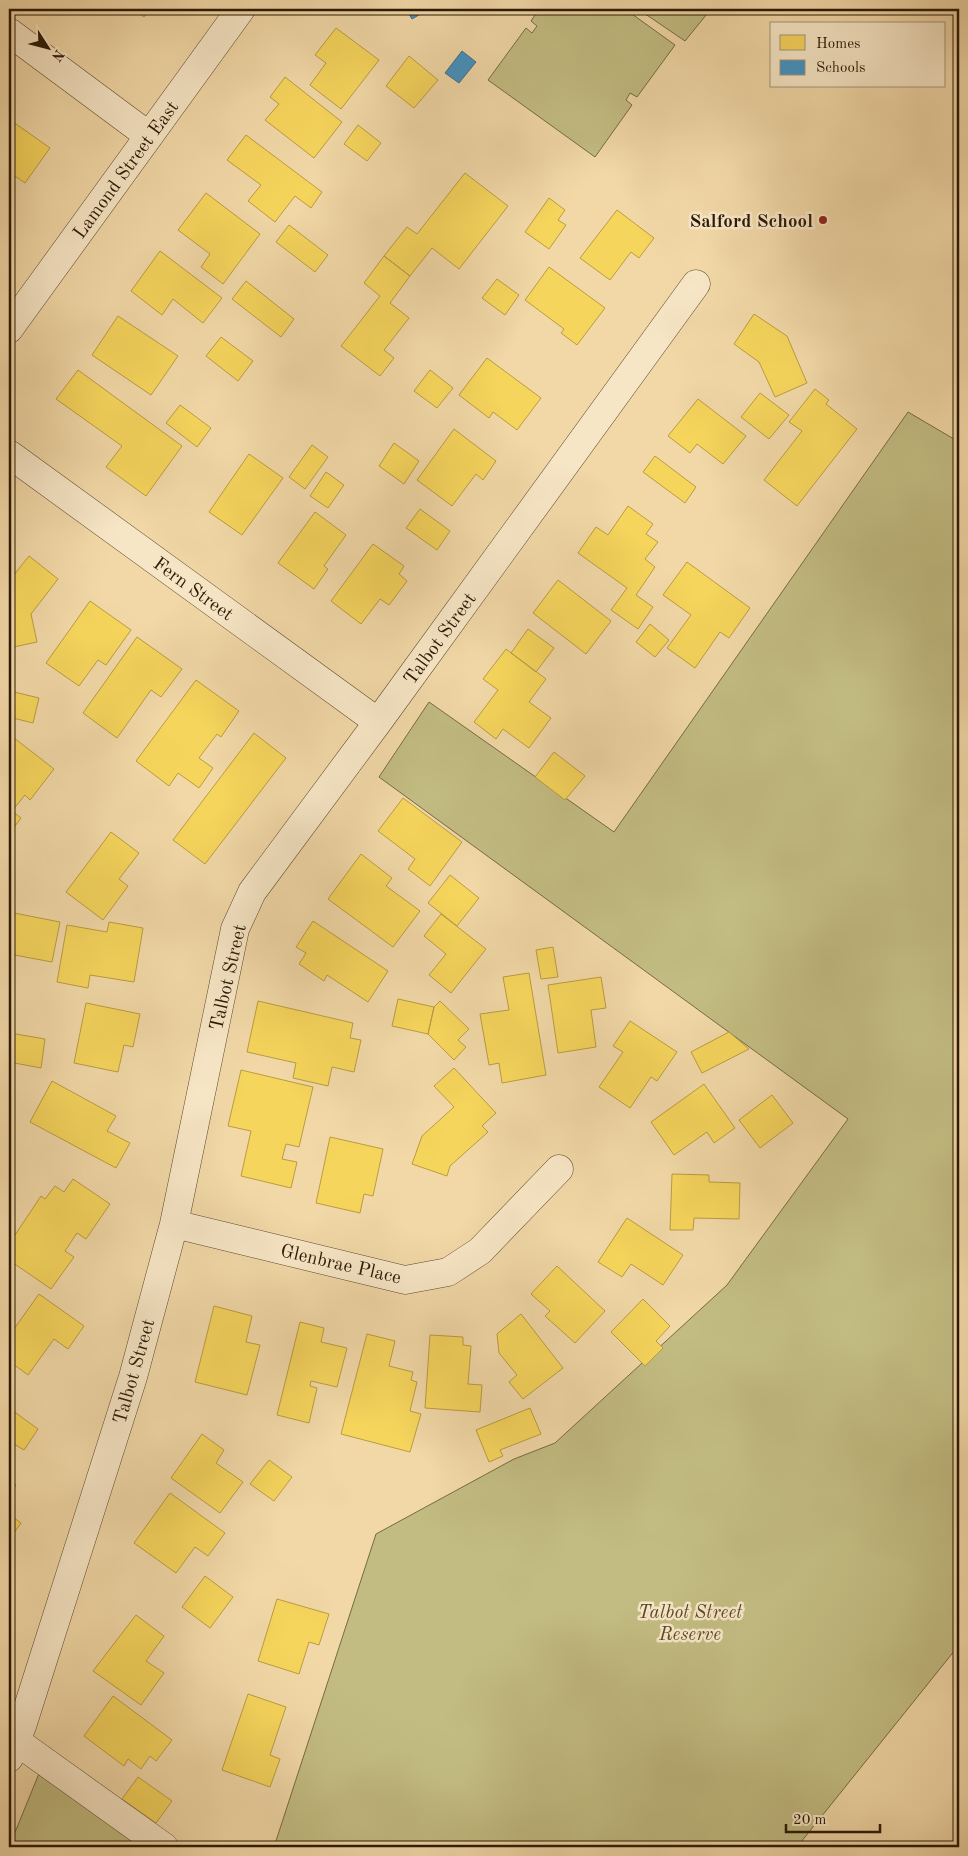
<svg xmlns="http://www.w3.org/2000/svg" width="968" height="1856" font-family="'Old Standard TT',serif">
	<style>
		.green { fill: #c2bc82; stroke: #766a43 }
		.homes { fill: #f6d55c; stroke: #b99c42 }
		.schools { fill: #4393c3; stroke: #3c6e8a }
		.lines { fill: none; stroke-linecap: round; stroke-linejoin: round }
		.minor-casing { stroke: #5d482d; stroke-width: 29 }
		.minor { stroke: #f7e6c6; stroke-width: 28 }
		.poi-dot { fill: #8f2418; stroke: #f7e6c6; stroke-width: 2 }
		.labels { text-anchor: middle; stroke-width: 5; stroke-linejoin: round; paint-order: stroke }
		.street-label { font-size: 19px; fill: #2b1804; stroke: #f7e6c6 }
		.poi-label { font-size: 19px; font-weight: bold; fill: #2b1804; stroke: #f7e6c6; text-anchor: end }
		.park-label { font-size: 19px; font-style: italic; fill: #58492a; stroke: #f7e6c6 }
	</style>
	<rect width="100%" height="100%" fill="#f2d8a7"/>
	<filter id="stains"><feTurbulence type="fractalNoise" baseFrequency=".004" numOctaves="4"/><feColorMatrix values="0 0 0 0 .2 0 0 0 0 .09 0 0 0 0 .02 0 0 0 .5 -.17"/></filter>
	<radialGradient id="worn" r=".72"><stop offset=".6" stop-color="#630" stop-opacity="0"/><stop offset="1" stop-color="#630" stop-opacity=".3"/></radialGradient>
	<path class="green" d="M539,9H625L675,45L637,97L630,93L626,100L632,105L595,157L488,80L526,28L532,33L537,26L531,21Z
		M638,9H711L685,41Z
		M908,412L959,442V1645L797,1847H274L376,1534L514,1459L555,1443L727,1285L848,1119L379,777L429,702L614,832Z
		M47,1754L179,1847H9Z"/>
	<path class="homes" d="M133,9H150L144,17Z
		M336,28L379,60L341,109L310,85L326,63L315,55Z
		M409,56L438,80L414,108L386,86Z
		M285,77L342,122L314,158L265,120L279,104L270,97Z
		M9,119L50,148L25,183L9,172Z
		M358,125L381,143L367,161L344,144Z
		M246,135L322,192L311,208L295,196L275,222L248,201L261,185L227,160Z
		M465,173L508,206L459,269L432,248L410,276L384,256L407,227L417,234Z
		M206,193L260,234L223,284L201,267L210,254L178,230Z
		M9,194L15,199L9,207Z
		M549,198L565,210L558,220L566,225L549,249L525,232Z
		M617,210L654,238L639,258L631,252L610,280L580,258Z
		M289,225L328,255L315,272L276,242Z
		M160,251L222,298L203,323L173,299L162,315L131,291Z
		M384,256L410,276L390,303L409,318L384,350L394,358L380,376L341,346L380,296L364,283Z
		M549,267L605,308L577,345L561,333L564,329L525,300Z
		M497,279L519,295L505,315L482,298Z
		M246,281L294,319L281,337L232,299Z
		M754,314L787,336L807,383L775,397L759,362L734,344Z
		M118,316L178,356L151,395L92,355Z
		M221,337L253,361L238,381L206,356Z
		M487,358L541,398L517,430L493,412L489,418L459,395Z
		M78,370L182,446L146,496L106,467L122,446L56,399Z
		M430,370L453,388L437,408L414,391Z
		M815,389L829,400L826,404L857,429L797,506L764,480L802,431L789,422Z
		M760,393L789,415L769,439L741,417Z
		M698,399L746,436L723,464L697,444L690,453L668,436Z
		M180,405L211,428L197,447L166,423Z
		M454,429L496,461L483,480L476,474L452,506L417,480Z
		M394,443L419,461L404,484L379,466Z
		M312,445L328,457L305,489L289,477Z
		M249,454L283,478L242,535L209,512Z
		M655,456L696,487L685,503L643,472Z
		M326,472L344,485L328,508L310,496Z
		M628,506L653,524L646,534L658,542L645,559L655,567L636,595L653,607L638,629L611,610L627,588L578,553L596,527L608,535Z
		M420,509L450,531L437,550L406,528Z
		M315,512L346,535L324,566L328,569L314,589L278,563Z
		M373,544L404,566L399,574L407,581L389,605L380,599L361,624L331,601Z
		M29,556L58,579L31,614L37,642L9,648V581Z
		M687,562L750,608L729,638L720,632L695,668L667,648L691,615L663,595Z
		M558,580L611,621L586,654L533,613Z
		M90,601L131,630L106,665L98,660L79,686L46,663Z
		M650,624L669,640L655,657L636,642Z
		M528,629L554,648L536,672L511,653Z
		M137,637L182,669L161,697L151,690L117,738L83,713Z
		M506,649L546,679L529,702L551,718L529,748L503,729L496,739L474,722L498,690L483,679Z
		M196,680L239,711L221,737L217,734L199,758L213,768L199,788L178,773L169,786L136,761Z
		M10,691L39,698L33,723L9,717Z
		M254,733L286,758L205,864L173,840Z
		M9,734L54,769L30,800L25,795L12,811L21,818L9,834Z
		M554,752L585,776L565,800L535,777Z
		M403,798L462,842L430,886L408,869L415,859L378,831Z
		M111,832L139,853L119,879L128,886L103,920L66,892Z
		M361,854L392,878L386,886L420,911L393,947L328,899Z
		M450,875L479,898L457,926L428,903Z
		M14,913L60,922L52,962L9,954Z
		M441,914L486,949L451,993L429,975L446,954L424,936Z
		M313,921L388,971L368,1002L327,975L324,981L299,964L306,953L296,947Z
		M109,922L143,928L134,982L90,975L88,988L57,982L67,925L107,932Z
		M553,947L558,977L541,979L536,950Z
		M529,973L546,1075L502,1083L499,1063L489,1065L480,1014L509,1010L503,977Z
		M601,977L606,1008L591,1010L596,1047L558,1053L548,985Z
		M398,999L434,1007L428,1034L392,1026Z
		M258,1001L353,1023L350,1038L361,1040L354,1072L332,1067L328,1086L293,1078L296,1063L247,1052Z
		M440,1001L469,1029L458,1040L466,1047L454,1060L428,1034L434,1007Z
		M86,1003L140,1014L133,1047L124,1045L118,1072L74,1063Z
		M630,1021L677,1052L657,1081L651,1077L630,1108L599,1087L623,1052L613,1046Z
		M729,1032L749,1049L702,1073L691,1052Z
		M10,1033L45,1039L41,1068L9,1062Z
		M454,1068L496,1113L482,1126L488,1132L450,1166L447,1176L412,1164L422,1136L454,1107L434,1086Z
		M241,1070L313,1087L299,1147L286,1144L282,1159L297,1162L291,1188L241,1176L251,1131L228,1126Z
		M52,1081L116,1116L107,1131L130,1143L116,1168L30,1122Z
		M704,1084L735,1128L714,1143L707,1132L674,1155L651,1122Z
		M772,1095L793,1123L760,1148L739,1120Z
		M330,1137L383,1149L373,1196L364,1194L360,1213L316,1203Z
		M672,1174L709,1175V1182L740,1183L739,1219L694,1218L693,1230H670Z
		M73,1179L110,1204L86,1239L77,1233L65,1251L74,1257L51,1289L9,1260V1244L41,1196L45,1199L55,1186L64,1192Z
		M627,1218L683,1255L663,1285L631,1264L622,1277L598,1262Z
		M557,1266L605,1311L575,1343L545,1316L550,1311L531,1294Z
		M39,1294L84,1326L68,1349L54,1339L28,1375L9,1361V1336Z
		M643,1299L670,1326L656,1341L663,1348L645,1366L611,1332Z
		M214,1306L252,1316L246,1342L260,1345L247,1395L195,1382Z
		M521,1314L563,1368L523,1399L509,1382L517,1375L499,1353L497,1334Z
		M300,1322L324,1328L321,1342L347,1348L337,1387L311,1381L310,1386L317,1388L309,1423L277,1415Z
		M367,1334L395,1341L389,1366L413,1372L411,1380L417,1382L410,1411L421,1414L410,1452L341,1434Z
		M430,1335L463,1337V1345L471,1346L468,1384L482,1385L480,1412L425,1408Z
		M9,1408L38,1429L24,1450L9,1441Z
		M530,1408L541,1434L500,1450L503,1456L489,1462L476,1430Z
		M202,1434L224,1450L216,1463L243,1482L220,1513L171,1478Z
		M269,1460L292,1477L274,1501L250,1484Z
		M9,1481L16,1485L9,1496Z
		M170,1493L225,1533L208,1556L195,1547L176,1573L134,1543Z
		M9,1514L21,1523L9,1540Z
		M205,1576L233,1597L210,1628L182,1607Z
		M277,1599L329,1614L319,1645L309,1642L299,1674L258,1661Z
		M136,1615L164,1636L146,1661L164,1673L141,1705L93,1671Z
		M248,1694L286,1707L270,1755L280,1759L270,1787L222,1770Z
		M113,1696L172,1740L156,1761L150,1756L141,1769L128,1759L124,1766L84,1736Z
		M138,1777L172,1801L156,1823L122,1799Z"/>
	<path class="schools" d="M406,9H429L412,19Z
		M462,51L476,62L459,83L445,73Z"/>
	<g class="lines">
		<g class="minor-casing">
			<path id="minor" d="M9,32L149,136
				M9,329L241,9
				M9,454L378,722
				M174,1224L405,1280L448,1272L480,1251L559,1169
				M16,1741L164,1847
				M9,1758L22,1726L133,1377L174,1224L235,929L252,892L378,722L696,284"/>
		</g>
		<use href="#minor" class="minor"/>
	</g>
	<circle class="poi-dot" cx="823" cy="220" r="5"/>
	<g class="labels">
		<g class="street-label">
			<text transform="translate(125 169) rotate(-54)" y="7">Lamond Street East</text>
			<text transform="translate(194 588) rotate(36)" y="7">Fern Street</text>
			<text transform="translate(439 638) rotate(-54)" y="7">Talbot Street</text>
			<text transform="translate(227 977) rotate(-77)" y="7">Talbot Street</text>
			<text transform="translate(341 1263) rotate(13)" y="7">Glenbrae Place</text>
			<text transform="translate(133 1371) rotate(-74)" y="7">Talbot Street</text>
		</g>
		<g class="poi-label">
			<text x="813" y="227">Salford School</text>
		</g>
		<g class="park-label">
			<text x="690" y="1618">Talbot Street<tspan x="690" dy="22">Reserve</tspan></text>
		</g>
	</g>
	<rect width="968" height="1856" fill="none" stroke="#f2d8a7" stroke-width="30"/>
	<rect x="10" y="10" width="948" height="1836" fill="none" stroke="#2b1804" stroke-width="2.5"/>
	<rect x="15" y="15" width="938" height="1826" fill="none" stroke="#2b1804"/>
	<rect x="770" y="22" width="175" height="65" fill="#f7e6c6" stroke="#a59478"/>
	<rect x="780" y="35" width="25" height="15" fill="#f6d55c" stroke="#a59478"/>
	<text x="816" y="48" font-size="15" fill="#2b1804">Homes</text>
	<rect x="780" y="60" width="25" height="15" fill="#4393c3" stroke="#a59478"/>
	<text x="816" y="72" font-size="15" fill="#2b1804">Schools</text>
	<g transform="translate(48 48) rotate(126)" stroke="#f7e6c6" stroke-width="4" paint-order="stroke">
	<path d="M0-4L9 19L0 12L-9 19Z" fill="#2b1804"/>
	<text y="-8" font-size="14" font-weight="bold" text-anchor="middle" fill="#2b1804">N</text>
	</g>
	<path d="M786 1824v8h94v-8" fill="none" stroke="#2b1804" stroke-width="2.5"/>
	<text x="793" y="1824" font-size="15" fill="#2b1804" stroke="#f7e6c6" stroke-width="4" paint-order="stroke">20 m</text>
	<rect width="100%" height="100%" filter="url(#stains)"/>
	<rect width="100%" height="100%" fill="url(#worn)"/>
</svg>
